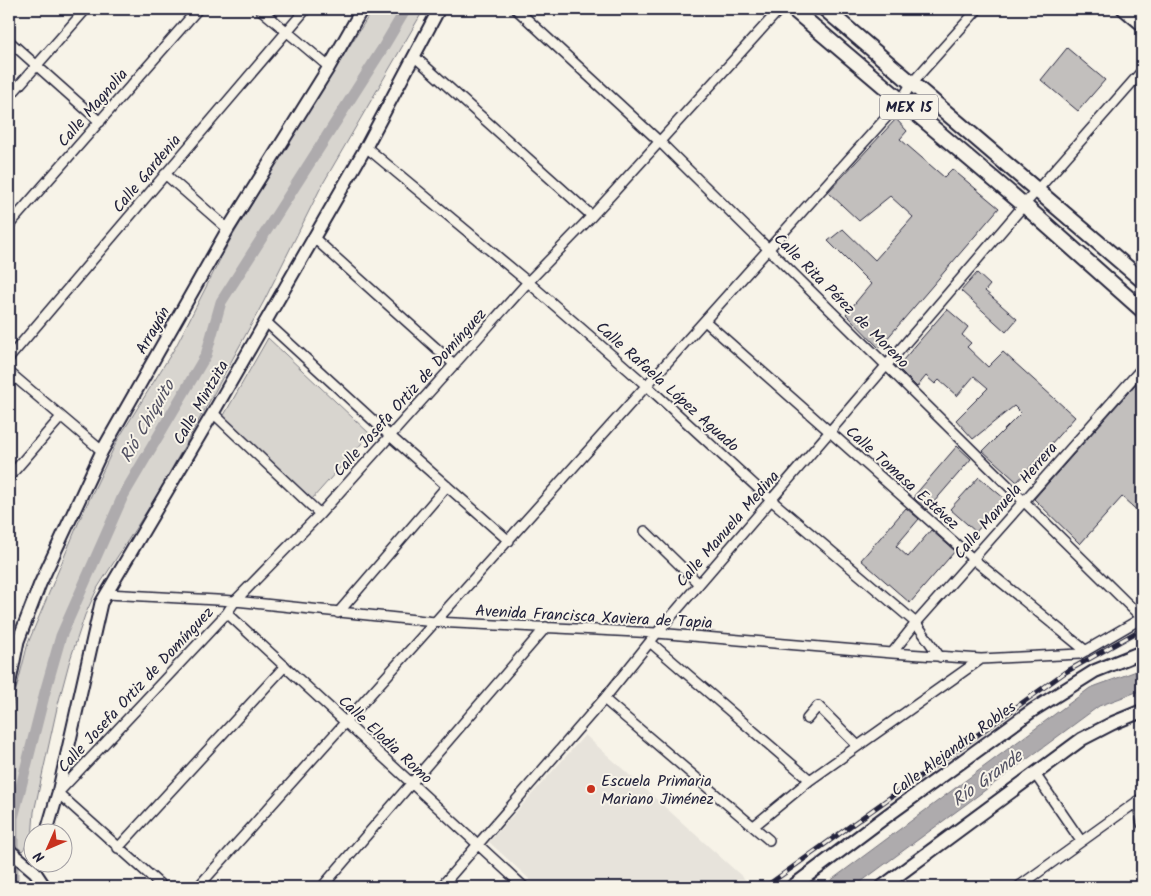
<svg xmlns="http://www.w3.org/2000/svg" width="1151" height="896" font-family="Kalam,sans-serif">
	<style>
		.built { fill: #e7e3db }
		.green { fill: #d8d5cf; stroke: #7d7c85 }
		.water { fill: #aeabad; stroke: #76747f }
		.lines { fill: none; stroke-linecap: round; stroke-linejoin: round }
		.canal { stroke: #aeabad; stroke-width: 11 }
		.building { fill: #c2bfbd; stroke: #22223b }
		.minor-casing { stroke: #22223b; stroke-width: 12 }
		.tertiary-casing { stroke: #22223b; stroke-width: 15 }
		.secondary-casing { stroke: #22223b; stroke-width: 16 }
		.primary-casing { stroke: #22223b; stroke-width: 18 }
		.minor { stroke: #f7f3e8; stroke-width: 9 }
		.tertiary { stroke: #f7f3e8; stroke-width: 11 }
		.secondary { stroke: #f7f3e8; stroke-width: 12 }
		.primary { stroke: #f7f3e8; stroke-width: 14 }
		.rail-casing { stroke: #22223b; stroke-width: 5 }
		.rail { stroke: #f7f3e8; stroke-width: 3; stroke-dasharray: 9; stroke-linecap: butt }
		.poi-dot { fill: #c8321e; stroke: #f7f3e8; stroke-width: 2 }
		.labels { text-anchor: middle; stroke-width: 4; stroke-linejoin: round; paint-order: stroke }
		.shield { fill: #f7f3e8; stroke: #62616f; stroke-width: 1 }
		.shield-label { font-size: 15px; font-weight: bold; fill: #22223b }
		.street-label { font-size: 16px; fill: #22223b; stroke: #f7f3e8 }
		.poi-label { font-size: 16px; fill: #22223b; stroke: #f7f3e8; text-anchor: start }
		.water-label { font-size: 18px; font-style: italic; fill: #535263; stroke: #f7f3e8 }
	</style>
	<rect width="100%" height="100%" fill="#f7f3e8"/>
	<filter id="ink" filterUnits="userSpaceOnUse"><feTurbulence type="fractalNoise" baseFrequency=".02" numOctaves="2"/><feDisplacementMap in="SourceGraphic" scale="10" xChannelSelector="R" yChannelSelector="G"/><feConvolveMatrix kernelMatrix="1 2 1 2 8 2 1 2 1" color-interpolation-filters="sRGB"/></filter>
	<g filter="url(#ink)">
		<path class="built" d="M585,735L747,881L738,887H538L489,842Z"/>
		<path class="green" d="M373,9H424L321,187L264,301L213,395L157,495L98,587L85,615L69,663L57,708L34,812L32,839L22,851L9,839V718L28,643L80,519L117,441L176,346L229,242L285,148Z
			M268,338L370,434L312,499L223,417Z"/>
		<path class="water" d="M1142,669V690L1099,706L854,887H822L1090,688Z"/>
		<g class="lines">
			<path class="canal" d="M13,887V818L45,692L61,636L123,496L206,355L221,302L381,51L406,9"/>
		</g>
		<path class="building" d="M1067,48L1105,80L1078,111L1041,80Z
			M896,119L907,131L900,139L944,177L952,169L999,208L879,348L846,314L871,284L828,241L843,229L875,260L913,217L890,196L859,221L828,192Z
			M977,273L990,285L985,291L1017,319L1006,332L961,291Z
			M947,309L968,327L962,335L971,343L967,347L988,367L1003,352L1075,417L1017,482L983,451L1021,413L1014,406L973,439L956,420L988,388L974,376L957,396L939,380L935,384L926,376L917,387L897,367Z
			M1142,377V515L1122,497L1080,544L1034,499Z
			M957,446L971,459L927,510L914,498L915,497L914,496Z
			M979,477L1005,499L976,532L950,509Z
			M906,508L919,519L896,546L908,557L931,530L955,551L910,603L861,560Z"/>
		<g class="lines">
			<g class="minor-casing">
				<path id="minor" d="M260,9L329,67
					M516,9L660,142L1142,618
					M9,41L100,122
					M415,57L592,216
					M9,97L86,9
					M366,147L528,282L647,386L771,500L916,623L940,657
					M165,174L228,229
					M9,225L198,9
					M313,237L455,365
					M265,321L389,435L509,541
					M705,321L973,559L1086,651
					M9,358L306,9
					M9,372L102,451
					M213,413L320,514
					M9,477L61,417
					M645,531L699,584
					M107,594L235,601L435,622L657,633L892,653L981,659L1080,654L1142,618
					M227,613L524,887
					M338,613L447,486
					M650,642L810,780
					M892,653L916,623L1142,368
					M604,699L769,840
					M807,719L818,706L858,746
					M1035,774L1081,841
					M1137,801L1142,824
					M754,826L810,780L981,659
					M118,848L285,666
					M163,887L58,793L227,613L235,601L320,514L528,282L592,216L780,9
					M198,887L901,101L911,84L978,9
					M322,887L546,627
					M441,887L604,699L657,633L1024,205L1142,71
					M1018,887L1142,798"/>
			</g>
			<g class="tertiary-casing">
				<path id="tertiary" d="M1123,9L1142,25
					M9,686L18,641L40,584L102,451L228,229L329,67L362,9
					M46,834L58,793L101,603L213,413L366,147L439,9
					M9,850L35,872L45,887"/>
			</g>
			<g class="secondary-casing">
				<path id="secondary" d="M792,887L888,815L1033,710L1095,671L1142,652
					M882,887L1082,739L1113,723L1142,711"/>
			</g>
			<g class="primary-casing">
				<path id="primary" d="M793,9L1024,205L1142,310
					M825,9L1142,280"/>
			</g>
			<use href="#minor" class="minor"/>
			<use href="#tertiary" class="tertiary"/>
			<use href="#secondary" class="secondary"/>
			<use href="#primary" class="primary"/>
			<g class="rail-casing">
				<path id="rail" d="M765,887L1064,673L1142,629"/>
			</g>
			<use href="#rail" class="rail"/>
		</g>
	</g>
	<circle class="poi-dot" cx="591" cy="789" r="5"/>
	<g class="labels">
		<rect class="shield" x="880" y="94.5" width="58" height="25" rx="4"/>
		<g class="shield-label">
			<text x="909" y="112">MEX 15</text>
		</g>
		<g class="street-label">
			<text transform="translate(92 107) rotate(-49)" y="6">Calle Magnolia</text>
			<text transform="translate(146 173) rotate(-50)" y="6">Calle Gardenia</text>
			<text transform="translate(842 300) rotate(45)" y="6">Calle Rita Pérez de Moreno</text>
			<text transform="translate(152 330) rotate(-60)" y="6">Arrayán</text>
			<text transform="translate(668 386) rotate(42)" y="6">Calle Rafaela López Aguado</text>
			<text transform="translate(409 392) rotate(-48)" y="6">Calle Josefa Ortiz de Domínguez</text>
			<text transform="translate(200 402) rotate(-60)" y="6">Calle Mintzita</text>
			<text transform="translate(903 477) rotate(42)" y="6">Calle Tomasa Estévez</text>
			<text transform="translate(1005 500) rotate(-49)" y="6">Calle Manuela Herrera</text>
			<text transform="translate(727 528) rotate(-49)" y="6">Calle Manuela Medina</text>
			<text transform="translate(594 616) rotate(3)" y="6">Avenida Francisca Xaviera de Tapia</text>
			<text transform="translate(135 689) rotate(-47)" y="6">Calle Josefa Ortiz de Domínguez</text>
			<text transform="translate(386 739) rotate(43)" y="6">Calle Elodia Romo</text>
			<text transform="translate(953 748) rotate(-36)" y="6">Calle Alejandra Robles</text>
		</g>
		<g class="poi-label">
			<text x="601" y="786">Escuela Primaria<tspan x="601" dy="18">Mariano Jiménez</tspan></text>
		</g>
		<g class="water-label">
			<text transform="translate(147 421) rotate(-60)" y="6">Rió Chiquito</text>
			<text transform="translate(987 778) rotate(-36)" y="6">Río Grande</text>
		</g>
	</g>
	<rect width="1151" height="896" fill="none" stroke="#f7f3e8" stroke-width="30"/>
	<rect x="15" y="15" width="1121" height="866" fill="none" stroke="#22223b" stroke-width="2" filter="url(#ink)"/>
	<g transform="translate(48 848) rotate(225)"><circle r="24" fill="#f7f3e8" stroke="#a29fa3"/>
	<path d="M0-4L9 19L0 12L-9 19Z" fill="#c8321e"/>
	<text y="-8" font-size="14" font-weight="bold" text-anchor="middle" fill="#22223b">N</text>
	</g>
</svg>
